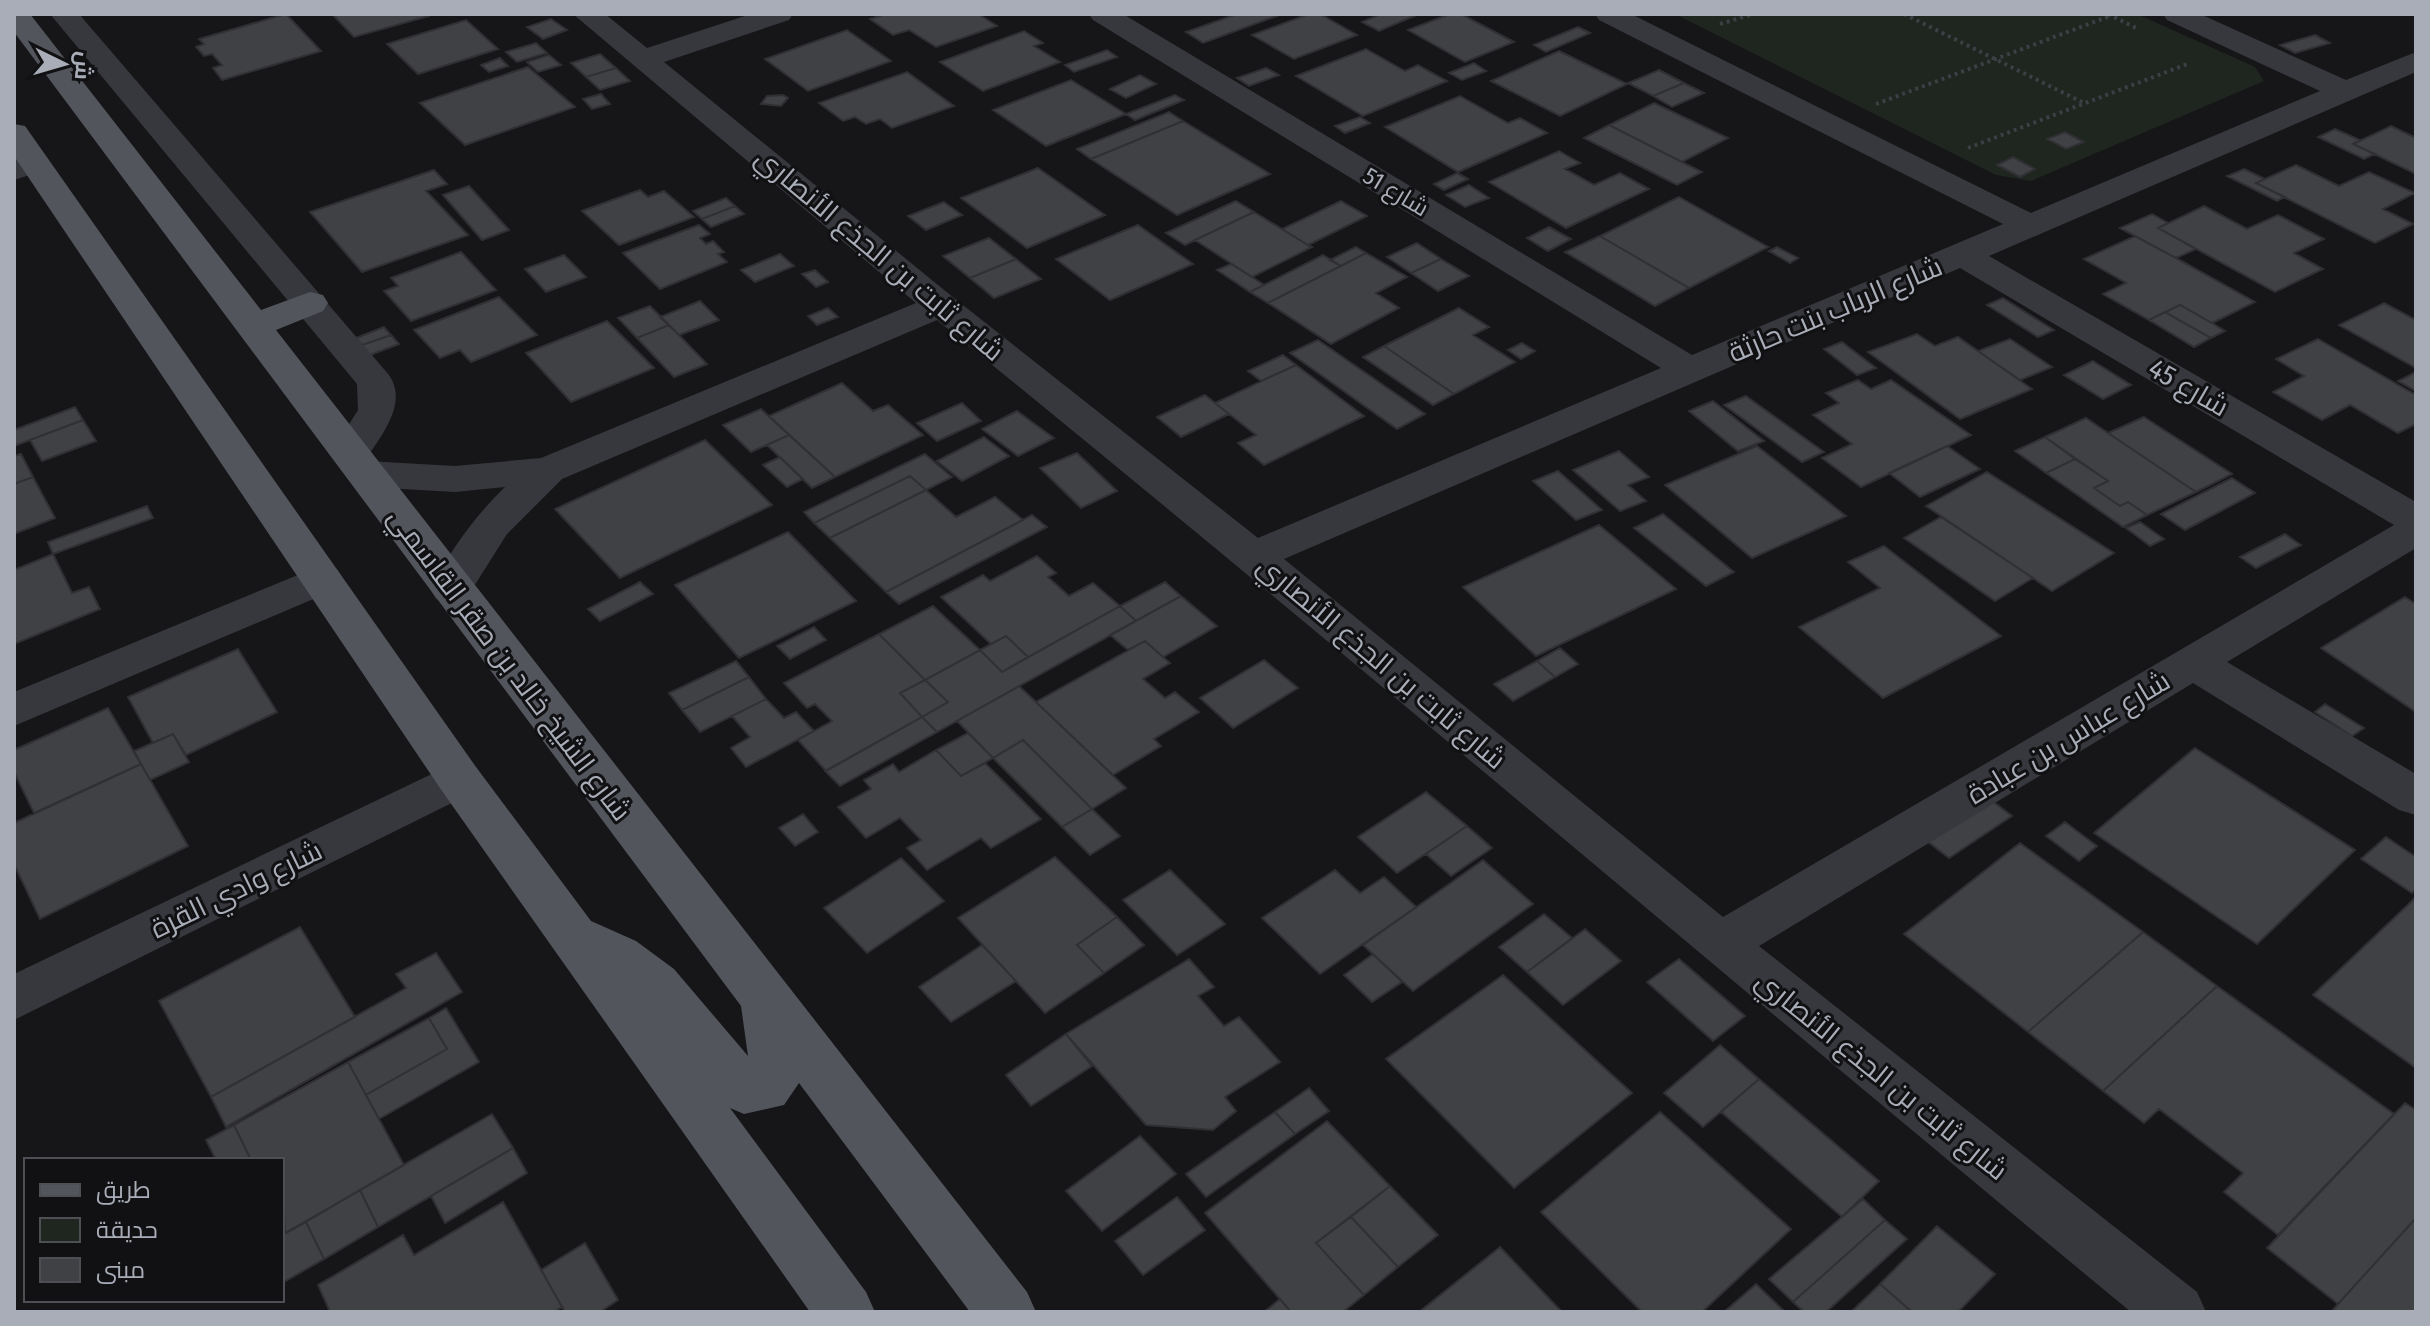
<svg xmlns="http://www.w3.org/2000/svg" width="2430" height="1326" font-family="'Fira Sans Condensed',Cairo,sans-serif">
	<style>
		.green { fill: #1e261f }
		.building { fill: #404145; stroke: #303034; stroke-width: 2 }
		.lines { fill: none; stroke-linecap: round; stroke-linejoin: round }
		.path { stroke: #3d3f44; stroke-width: 4; stroke-dasharray: 3 4; stroke-linecap: butt }
		.minor { fill: #37383d; fill-rule: evenodd }
		.major { fill: #53555c; fill-rule: evenodd }
		.labels { text-anchor: middle; stroke-width: 6; stroke-linejoin: round; paint-order: stroke }
		.far-street-label { font-size: 24px; fill: #a8adb8; stroke: #111113 }
		.street-label { font-size: 28px; fill: #a8adb8; stroke: #111113 }
	</style>
	<rect width="100%" height="100%" fill="#161618"/>
	<path class="green" d="M1675,14H2137L2255,67L2264,81L2031,181L1996,175Z"/>
	<path class="building" d="M286,14L321,51L222,80L213,68L222,65L212,54L204,56L196,47L204,44L199,39Z
		M332,14H427L429,16L354,37Z
		M886,14H984L980,15L997,26L936,47L909,30L893,35L870,19Z
		M1237,14H1282L1203,43L1186,32Z
		M1309,14H1320L1357,35L1294,59L1252,35Z
		M1381,14H1419L1379,31L1362,22Z
		M1450,14H1461L1514,42L1465,62L1408,30Z
		M551,19L567,30L543,39L527,27Z
		M466,20L498,49L418,74L387,44Z
		M1578,27L1590,33L1546,52L1534,45Z
		M847,30L891,61L808,91L765,59Z
		M1024,31L1043,43L1034,46L1060,62L983,91L940,62Z
		M2315,35L2330,43L2295,53L2280,45Z
		M536,43L547,53L517,62L506,52Z
		M1366,49L1405,71L1418,65L1447,81L1363,116L1296,76Z
		M1107,50L1117,57L1074,72L1065,65Z
		M1559,51L1627,84L1560,116L1491,81Z
		M600,54L616,68L586,77L571,63Z
		M549,55L561,65L538,72L527,62Z
		M500,58L508,66L489,72L481,65Z
		M1474,63L1486,71L1462,80L1449,73Z
		M528,67L575,107L465,145L420,103Z
		M616,68L630,81L600,90L586,77Z
		M1266,68L1279,75L1249,86L1237,78Z
		M1659,70L1684,83L1653,96L1628,83Z
		M907,72L954,106L892,128L880,119L866,124L855,117L843,121L819,103Z
		M1140,75L1156,84L1126,98L1110,89Z
		M1071,80L1126,114L1046,146L993,110Z
		M1684,83L1704,93L1672,107L1653,96Z
		M601,94L610,104L592,109L583,99Z
		M783,95L788,98L781,106L761,104L767,96Z
		M1175,95L1184,100L1135,120L1126,114Z
		M1460,96L1508,123L1520,118L1547,133L1458,172L1385,127Z
		M1654,103L1728,138L1682,162L1609,125Z
		M1169,112L1183,121L1091,159L1077,149Z
		M1360,117L1370,123L1345,133L1335,126Z
		M1183,121L1270,174L1177,215L1091,159Z
		M1609,125L1682,162L1702,172L1677,185L1584,138Z
		M2391,126L2416,138V174L2353,144Z
		M2335,129L2360,140L2353,144L2375,154L2364,159L2318,137Z
		M2065,132L2084,142L2066,149L2047,139Z
		M1559,151L1580,163L1565,169L1594,185L1620,173L1649,189L1566,228L1489,182Z
		M2013,157L2035,169L2020,177L1997,165Z
		M2296,165L2339,186L2369,172L2415,193L2383,209L2413,224L2375,243L2256,183Z
		M1038,168L1105,215L1027,248L961,198Z
		M2244,169L2265,179L2256,183L2285,197L2277,201L2227,176Z
		M434,170L447,184L426,191L468,235L362,272L310,212Z
		M1457,173L1468,179L1444,190L1434,184Z
		M1469,185L1489,198L1465,207L1446,195Z
		M469,186L509,230L482,240L443,195Z
		M640,190L648,197L664,191L694,217L619,245L582,211Z
		M1679,197L1768,247L1689,288L1600,236Z
		M726,198L735,206L702,219L693,211Z
		M1236,201L1254,212L1185,245L1166,233Z
		M1341,201L1367,216L1308,245L1282,229Z
		M944,202L962,215L926,230L908,216Z
		M735,206L744,214L711,227L702,219Z
		M2204,206L2247,229L2278,215L2324,239L2294,253L2323,269L2275,292L2158,228Z
		M1254,212L1308,245L1312,247L1252,277L1195,240Z
		M2152,214L2168,223L2158,228L2196,249L2176,258L2120,228Z
		M699,225L710,234L700,238L706,244L713,241L724,252L718,254L727,262L660,289L623,253Z
		M1138,225L1193,264L1110,300L1056,259Z
		M1549,227L1571,239L1548,251L1527,238Z
		M1600,236L1689,288L1655,306L1565,252Z
		M2135,236L2176,258L2255,302L2212,323L2180,305L2149,320L2103,294L2126,283L2084,259Z
		M989,238L1016,259L970,278L943,256Z
		M1417,243L1441,259L1411,273L1387,257Z
		M1356,247L1366,253L1341,266L1330,260Z
		M1777,247L1798,258L1790,263L1769,251Z
		M461,252L496,290L411,321L384,291L398,286L391,278Z
		M1366,253L1407,277L1376,293L1399,308L1331,344L1268,303Z
		M780,254L794,266L755,282L741,270Z
		M564,255L586,277L546,292L525,269Z
		M1323,255L1341,266L1268,303L1250,292Z
		M1016,259L1041,279L994,298L970,278Z
		M1441,259L1469,276L1438,291L1411,273Z
		M1231,264L1252,277L1264,285L1250,292L1217,270Z
		M815,270L828,282L816,287L802,274Z
		M499,297L537,335L471,362L460,350L440,358L414,330Z
		M2003,298L2054,330L2038,337L1987,305Z
		M700,301L719,320L679,335L660,317Z
		M2384,303L2416,320V368L2339,325Z
		M2180,305L2212,323L2225,331L2211,338L2165,312Z
		M650,306L669,325L637,338L618,318Z
		M828,308L838,317L817,325L808,316Z
		M1459,308L1489,327L1473,335L1515,362L1454,394L1384,346Z
		M2165,312L2211,338L2194,347L2149,320Z
		M607,321L654,368L571,402L526,353Z
		M669,325L679,335L707,364L674,377L637,338Z
		M384,327L391,335L362,345L356,338Z
		M1917,334L1935,346L1958,337L2032,389L1960,419L1868,352Z
		M391,335L399,344L370,355L362,345Z
		M2010,339L2052,367L2020,380L1978,351Z
		M2318,339L2416,395V424L2398,433L2350,405L2322,420L2273,392L2304,376L2276,359Z
		M1318,340L1425,414L1397,429L1290,353Z
		M1842,342L1876,368L1857,375L1824,349Z
		M1522,343L1535,351L1521,359L1508,350Z
		M1384,346L1454,394L1433,405L1363,357Z
		M1283,355L1296,365L1261,381L1248,371Z
		M2093,361L2131,385L2103,399L2064,375Z
		M1296,365L1364,416L1264,465L1238,443L1256,435L1215,403Z
		M2416,372V391L2398,381Z
		M1858,380L1871,389L1891,380L1971,435L1861,487L1822,458L1852,444L1813,415L1839,403L1826,393Z
		M842,383L873,411L888,405L923,435L835,477L769,416Z
		M1205,395L1229,414L1181,437L1157,417Z
		M1746,396L1824,452L1802,462L1724,405Z
		M1713,401L1764,441L1738,451L1689,411Z
		M962,403L981,421L937,441L917,423Z
		M75,407L83,420L14,446V430Z
		M761,409L789,435L751,452L723,425Z
		M1017,411L1054,438L1018,456L982,429Z
		M2144,417L2232,474L2196,492L2108,433Z
		M2086,418L2108,433L2196,492L2147,515L2128,502L2120,506L2094,488L2108,481L2045,437Z
		M83,420L96,441L42,461L30,440Z
		M789,435L835,477L812,488L767,445Z
		M984,437L1009,456L962,481L937,461Z
		M2045,437L2075,459L2046,473L2015,451Z
		M705,440L772,505L620,578L555,509Z
		M1757,446L1846,516L1752,558L1665,485Z
		M1947,446L1980,469L1920,497L1889,473Z
		M1619,451L1649,477L1628,485L1646,501L1620,511L1573,470Z
		M1077,453L1117,491L1081,508L1040,468Z
		M21,454L33,477L14,484V456Z
		M925,454L952,477L926,490L910,476L814,523L804,512Z
		M780,457L803,479L787,487L763,465Z
		M2075,459L2108,481L2094,488L2120,506L2128,502L2147,515L2123,527L2046,473Z
		M1558,471L1602,510L1576,520L1533,481Z
		M1987,472L2114,553L2052,591L1926,506Z
		M910,476L926,490L830,538L814,523Z
		M33,477L55,518L14,534V484Z
		M2232,478L2255,493L2185,530L2161,514Z
		M926,490L956,517L995,497L1023,520L886,592L830,538Z
		M147,506L153,518L53,554L48,542Z
		M1663,514L1734,572L1706,586L1634,528Z
		M1032,515L1047,527L899,604L886,592Z
		M1941,517L2033,578L1995,601L1904,538Z
		M2140,522L2164,539L2150,546L2126,528Z
		M1599,525L1676,589L1536,656L1463,587Z
		M788,532L856,601L739,658L675,585Z
		M2285,534L2301,545L2256,568L2240,557Z
		M1884,546L2001,636L1883,698L1799,627L1880,588L1848,562Z
		M53,554L72,593L89,587L100,609L14,644V570Z
		M1037,556L1056,573L1048,577L1069,596L1093,583L1120,606L1028,657L1006,636L991,644L941,597L983,575L990,581Z
		M640,582L653,594L600,621L588,609Z
		M1165,582L1181,596L1136,621L1120,606Z
		M1181,596L1217,626L1163,657L1145,641L1128,650L1110,635Z
		M2405,597L2416,604V712L2321,648Z
		M933,606L980,650L925,680L879,634Z
		M1120,606L1136,621L937,732L922,717L948,702L925,680L980,650L1002,672Z
		M814,627L826,640L790,659L777,646Z
		M879,634L925,680L900,693L922,717L826,771L798,740L832,721L815,704L807,708L784,683Z
		M1006,636L1028,657L1002,672L980,650Z
		M1145,641L1170,663L1143,679L1165,698L1175,692L1199,712L1154,739L1161,746L1113,775L1036,702Z
		M1560,648L1578,664L1555,677L1537,661Z
		M238,649L277,712L186,755L173,734L153,743L128,697Z
		M1264,660L1298,688L1233,728L1200,698Z
		M736,661L749,677L682,710L669,693Z
		M1537,661L1555,677L1513,701L1494,684Z
		M749,677L766,699L700,732L682,710Z
		M925,680L948,702L922,717L900,693Z
		M1019,686L1036,702L1126,788L1092,809L1023,740L993,758L957,721Z
		M766,699L784,718L796,712L814,731L746,767L731,748L750,737L732,716Z
		M2325,704L2364,728L2352,736L2315,712Z
		M108,708L141,764L34,813L14,772V750Z
		M922,717L937,732L840,786L825,771Z
		M968,733L993,758L961,776L936,750Z
		M173,734L189,762L150,780L134,751Z
		M1023,740L1092,809L1062,827L993,758Z
		M2195,748L2355,850L2257,944L2094,833Z
		M936,750L961,776L985,763L1041,819L991,848L981,838L927,870L907,848L921,840L900,818L866,838L838,807L871,789L864,780L893,764L899,772Z
		M141,764L188,846L40,919L14,864V823Z
		M1426,792L1467,826L1397,873L1358,837Z
		M1991,800L2012,816L1949,858L1927,841Z
		M1092,809L1120,836L1090,855L1062,827Z
		M803,814L818,832L795,846L779,828Z
		M2065,822L2097,846L2079,861L2046,836Z
		M1467,826L1492,848L1451,876L1426,854Z
		M2386,837L2416,857V889L2412,893L2361,859Z
		M2020,843L2143,932L2028,1032L1904,934Z
		M1055,857L1117,917L1077,945L1104,973L1045,1013L958,918Z
		M901,858L944,901L867,953L824,908Z
		M1483,860L1533,904L1413,991L1363,945Z
		M1170,870L1225,924L1177,955L1123,900Z
		M1335,870L1360,893L1384,877L1416,907L1320,974L1262,918Z
		M2416,897V1068L2313,995Z
		M1544,914L1572,938L1527,972L1499,947Z
		M1117,917L1144,945L1104,973L1077,945Z
		M300,927L355,1017L211,1097L159,1001Z
		M1585,929L1621,961L1563,1005L1527,972Z
		M2143,932L2217,986L2103,1091L2028,1032Z
		M982,945L1016,981L951,1022L919,987Z
		M436,953L462,992L226,1127L211,1097L406,988L396,974Z
		M1373,954L1402,982L1372,1002L1344,975Z
		M1189,959L1214,987L1198,996L1224,1026L1239,1017L1280,1062L1225,1097L1236,1111L1213,1130L1146,1125L1066,1034Z
		M1679,959L1745,1016L1713,1041L1647,982Z
		M1503,975L1632,1093L1514,1188L1386,1059Z
		M2217,986L2394,1114L2278,1235L2224,1192L2243,1173L2159,1109L2144,1123L2103,1091Z
		M446,1008L479,1062L379,1119L366,1095L447,1049L429,1018Z
		M429,1018L447,1049L366,1095L348,1062Z
		M1066,1034L1092,1066L1031,1106L1006,1075Z
		M1720,1045L1759,1079L1703,1127L1664,1093Z
		M348,1062L404,1165L285,1233L282,1160H251L234,1125Z
		M1759,1079L1879,1181L1842,1217L1721,1112Z
		M1309,1088L1329,1111L1295,1134L1275,1112Z
		M2405,1103L2416,1110V1218L2338,1304L2267,1248Z
		M1275,1112L1295,1134L1206,1197L1186,1174Z
		M1660,1112L1791,1229L1702,1312H1642L1541,1212Z
		M492,1114L513,1148L378,1227L360,1190Z
		M1327,1121L1390,1186L1316,1243L1364,1295L1343,1312H1291L1205,1213Z
		M234,1125L251,1160H216L206,1140Z
		M1140,1136L1176,1174L1102,1231L1066,1191Z
		M513,1148L527,1173L445,1223L431,1196Z
		M1390,1186L1438,1235L1398,1267L1351,1217Z
		M360,1190L378,1227L324,1259L306,1222Z
		M1177,1197L1205,1230L1143,1275L1115,1241Z
		M1863,1199L1885,1220L1793,1302L1769,1279Z
		M503,1202L562,1307L554,1312H330L318,1285L403,1235L414,1255Z
		M1351,1217L1398,1267L1364,1295L1316,1243Z
		M2416,1218V1312H2331L2338,1304Z
		M1885,1220L1907,1239L1826,1312H1804L1793,1302Z
		M306,1222L324,1259L282,1283V1235Z
		M1937,1226L1995,1274L1958,1312H1912L1880,1284Z
		M585,1243L618,1300L600,1312H565L541,1270Z
		M1500,1247L1562,1312H1419Z
		M1756,1284L1785,1312H1724Z
		M1880,1284L1912,1312H1851Z
		M1280,1299L1291,1312H1264Z"/>
	<g class="lines">
		<path class="path" d="M1904,14L2084,103
			M2108,14L2138,29
			M1720,24L1753,14
			M1876,104L2110,16
			M1968,148L2190,63"/>
		<path class="minor" d="M50,14H79L389,375C409,404 380,437 364,462L350,465L336,462L331,453L358,410L357,384Z
			M573,14H605L647,48L751,14H793L789,20L664,62L954,298L1258,538L1661,368L1093,20L1089,14H1123L1692,355L2003,224L1599,20L1595,14H1631L2031,213L2320,91L2167,20L2163,14H2200L2346,80L2416,52V72L1989,256L2416,502V548L2227,662L2416,774V815L2399,810L2193,683L1759,946L2197,1292L2206,1312H2131C1732,983 1339,646 937,320L562,479L507,534L466,599L451,603L436,599L430,589C450,551 474,517 505,487L455,492L367,487L353,483L347,474L353,465L367,461L455,466L541,458L916,303ZM1960,268L2394,525L1723,917L1284,559Z
			M34,153L45,156L50,163L45,170L14,180V159Z
			M322,565L337,569L343,579L337,589L14,726V692Z
			M459,761L476,767L482,779L476,791L14,1020V974Z"/>
		<path class="major" d="M14,14H30L261,310L310,292L323,295L328,303L323,311L276,330L1027,1292L1036,1312H970L799,1083L784,1105L744,1114L730,1108L866,1292L875,1312H810L442,791L14,156V124L25,126L476,767L591,921L636,941L674,969L748,1056L741,1006L14,32Z"/>
	</g>
	<g class="labels">
		<g class="far-street-label">
			<text transform="translate(1396 192) rotate(31)" y="8">شارع 51</text>
		</g>
		<g class="street-label">
			<text transform="translate(880 254) rotate(40)" y="10">شارع ثابت بن الجذع الأنصاري</text>
			<text transform="translate(1835 309) rotate(-23)" y="10">شارع الرباب بنت حارثة</text>
			<text transform="translate(2189 387) rotate(30)" y="10">شارع 45</text>
			<text transform="translate(1382 662) rotate(40)" y="10">شارع ثابت بن الجذع الأنصاري</text>
			<text transform="translate(510 664) rotate(53)" y="10">شارع الشيخ خالد بن صقر القاسمي</text>
			<text transform="translate(2068 737) rotate(-31)" y="10">شارع عباس بن عبادة</text>
			<text transform="translate(236 889) rotate(-26)" y="10">شارع وادي القرة</text>
			<text transform="translate(1882 1075) rotate(39)" y="10">شارع ثابت بن الجذع الأنصاري</text>
		</g>
	</g>
	<rect width="2430" height="1326" fill="none" stroke="#a8adb8" stroke-width="32"/>
	<rect x="24" y="1158" width="260" height="144" fill="#111113" stroke="#4d4f55" stroke-width="2"/>
	<rect x="40" y="1184" width="40" height="12" fill="#53555c" stroke="#4d4f55" stroke-width="2"/>
	<text x="96" y="1198" font-size="24" fill="#a8adb8">طريق</text>
	<rect x="40" y="1218" width="40" height="24" fill="#1e261f" stroke="#4d4f55" stroke-width="2"/>
	<text x="96" y="1238" font-size="24" fill="#a8adb8">حديقة</text>
	<rect x="40" y="1258" width="40" height="24" fill="#404145" stroke="#4d4f55" stroke-width="2"/>
	<text x="96" y="1278" font-size="24" fill="#a8adb8">مبنى</text>
	<g transform="translate(64 64) rotate(95)" stroke="#111113" stroke-width="6" paint-order="stroke">
	<path d="M0-6L14 30L0 20L-14 30Z" fill="#a8adb8"/>
	<text y="-12" font-size="22" font-weight="bold" text-anchor="middle" fill="#a8adb8">ش</text>
	</g>
</svg>
